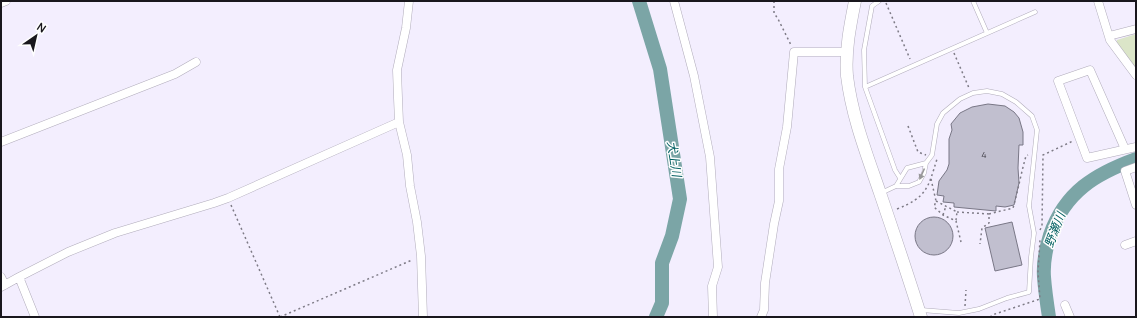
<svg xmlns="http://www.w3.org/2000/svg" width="1137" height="318" font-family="Manrope,'Noto Sans JP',sans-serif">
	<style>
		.green { fill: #dbe5c8 }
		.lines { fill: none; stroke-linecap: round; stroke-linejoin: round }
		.river { stroke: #7ba5a6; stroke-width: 14 }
		.building { fill: #c1bfcf; stroke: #797786 }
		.lane-casing { stroke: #b1acbb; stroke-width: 5 }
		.street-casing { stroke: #b1acbb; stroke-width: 9 }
		.secondary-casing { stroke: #b1acbb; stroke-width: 13 }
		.path { stroke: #7e7b86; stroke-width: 1.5; stroke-dasharray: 2 3; stroke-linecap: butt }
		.lane { stroke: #fff; stroke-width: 4 }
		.street { stroke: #fff; stroke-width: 8 }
		.secondary { stroke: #fff; stroke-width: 12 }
		.oneway { fill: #989799 }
		.labels { text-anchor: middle; stroke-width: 3; stroke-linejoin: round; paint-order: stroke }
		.number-label { font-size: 9px; fill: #43414a }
		.water-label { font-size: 12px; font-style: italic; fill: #005f61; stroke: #fefefe }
	</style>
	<rect width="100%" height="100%" fill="#f3eefe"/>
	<path class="green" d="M1136,34V70L1116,43L1117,40Z"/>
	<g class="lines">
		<path class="river" d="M639,1L660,69L680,199L672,236L662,263V303L656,317
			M1049,317C1047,304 1045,291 1044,277C1043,263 1046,248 1050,235C1065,192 1095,174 1136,159"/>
	</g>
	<path class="building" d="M988,104L1005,106L1014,112L1019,118L1023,132V145H1019L1018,168L1019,183L1014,205L1005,207L996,206V211L954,207V203L943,202L944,196L937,195L939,181L947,170L949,164V139L952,130L951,124L960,113L972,107Z
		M915 236a19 19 0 1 1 38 0a19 19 0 1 1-38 0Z
		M1012,222L1022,265L995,271L985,228Z"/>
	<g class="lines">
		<g class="lane-casing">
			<path id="lane" d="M879,1L872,6L864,50L865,87L895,170L900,178
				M973,1L987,33
				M865,87L1035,12
				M881,193L896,186H909L919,182L924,173L926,163L907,168L896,186
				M921,310L959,313L979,309L1007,298L1029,292L1031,257L1034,233L1029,206L1037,130L1032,116L1016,102L1002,94L987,91L973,93L960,99L943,113L937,124L932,155L926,163"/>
		</g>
		<g class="street-casing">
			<path id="street" d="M409,1L406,28L397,70L398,98L399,122L407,155L410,186L417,222L421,256L423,317
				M674,1L694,76L710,157L718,267L712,286L713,317
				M1098,1L1110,40L1136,75
				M1,3L6,1
				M1109,36L1136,29
				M1,142L175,74L196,62
				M1125,149L1090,70L1058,81L1087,158L1136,147
				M1136,167L1125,171L1136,205
				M1125,245L1136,241
				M1,277L5,285
				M19,277L68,252L115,233L214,203L228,198L399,122
				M1,287L19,277L35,317
				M1065,305L1070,317
				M761,317L764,310L765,283L774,224L779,201V169L787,127L794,52H847"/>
		</g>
		<g class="secondary-casing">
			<path id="secondary" d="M855,1C850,26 845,51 847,76C852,117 867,155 880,193C894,234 908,276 921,317"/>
		</g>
		<path class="path" d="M774,1V13L778,19L791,45
			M886,3L910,59
			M954,53L969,88
			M908,126L918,152L926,155
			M931,179L936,201L934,207L943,215L956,221L961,242
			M936,201L957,212L956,220
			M231,205L280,317
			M897,209C927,197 928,188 937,159
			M957,212L989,214V223L982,228L980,244
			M989,214L1013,208C1018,191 1021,173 1026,156L1028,155
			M943,215L946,206
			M1040,230L1042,226L1043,155L1073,141
			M965,306L966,290
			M280,317L412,260
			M990,317L995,314L1040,299L1038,272L1040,240"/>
		<use href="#lane" class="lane"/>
		<use href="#street" class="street"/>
		<use href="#secondary" class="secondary"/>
	</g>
	<defs><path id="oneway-solid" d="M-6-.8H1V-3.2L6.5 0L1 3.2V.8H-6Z"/></defs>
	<use class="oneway" href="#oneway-solid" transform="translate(922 174) rotate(114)"/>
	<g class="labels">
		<g class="number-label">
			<text x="984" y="158">4</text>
		</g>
		<g class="water-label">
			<text transform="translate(674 159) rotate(81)" y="4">犬上川</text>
			<text transform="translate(1055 230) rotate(-69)" y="4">野瀬川</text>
		</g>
	</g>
	<rect width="1137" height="318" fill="none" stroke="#19171d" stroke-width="4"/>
	<g transform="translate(36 36) rotate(34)" stroke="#fefefe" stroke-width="3" paint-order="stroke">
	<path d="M0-3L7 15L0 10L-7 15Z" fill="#19171d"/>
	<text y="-6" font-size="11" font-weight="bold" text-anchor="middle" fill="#19171d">N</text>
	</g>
</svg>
